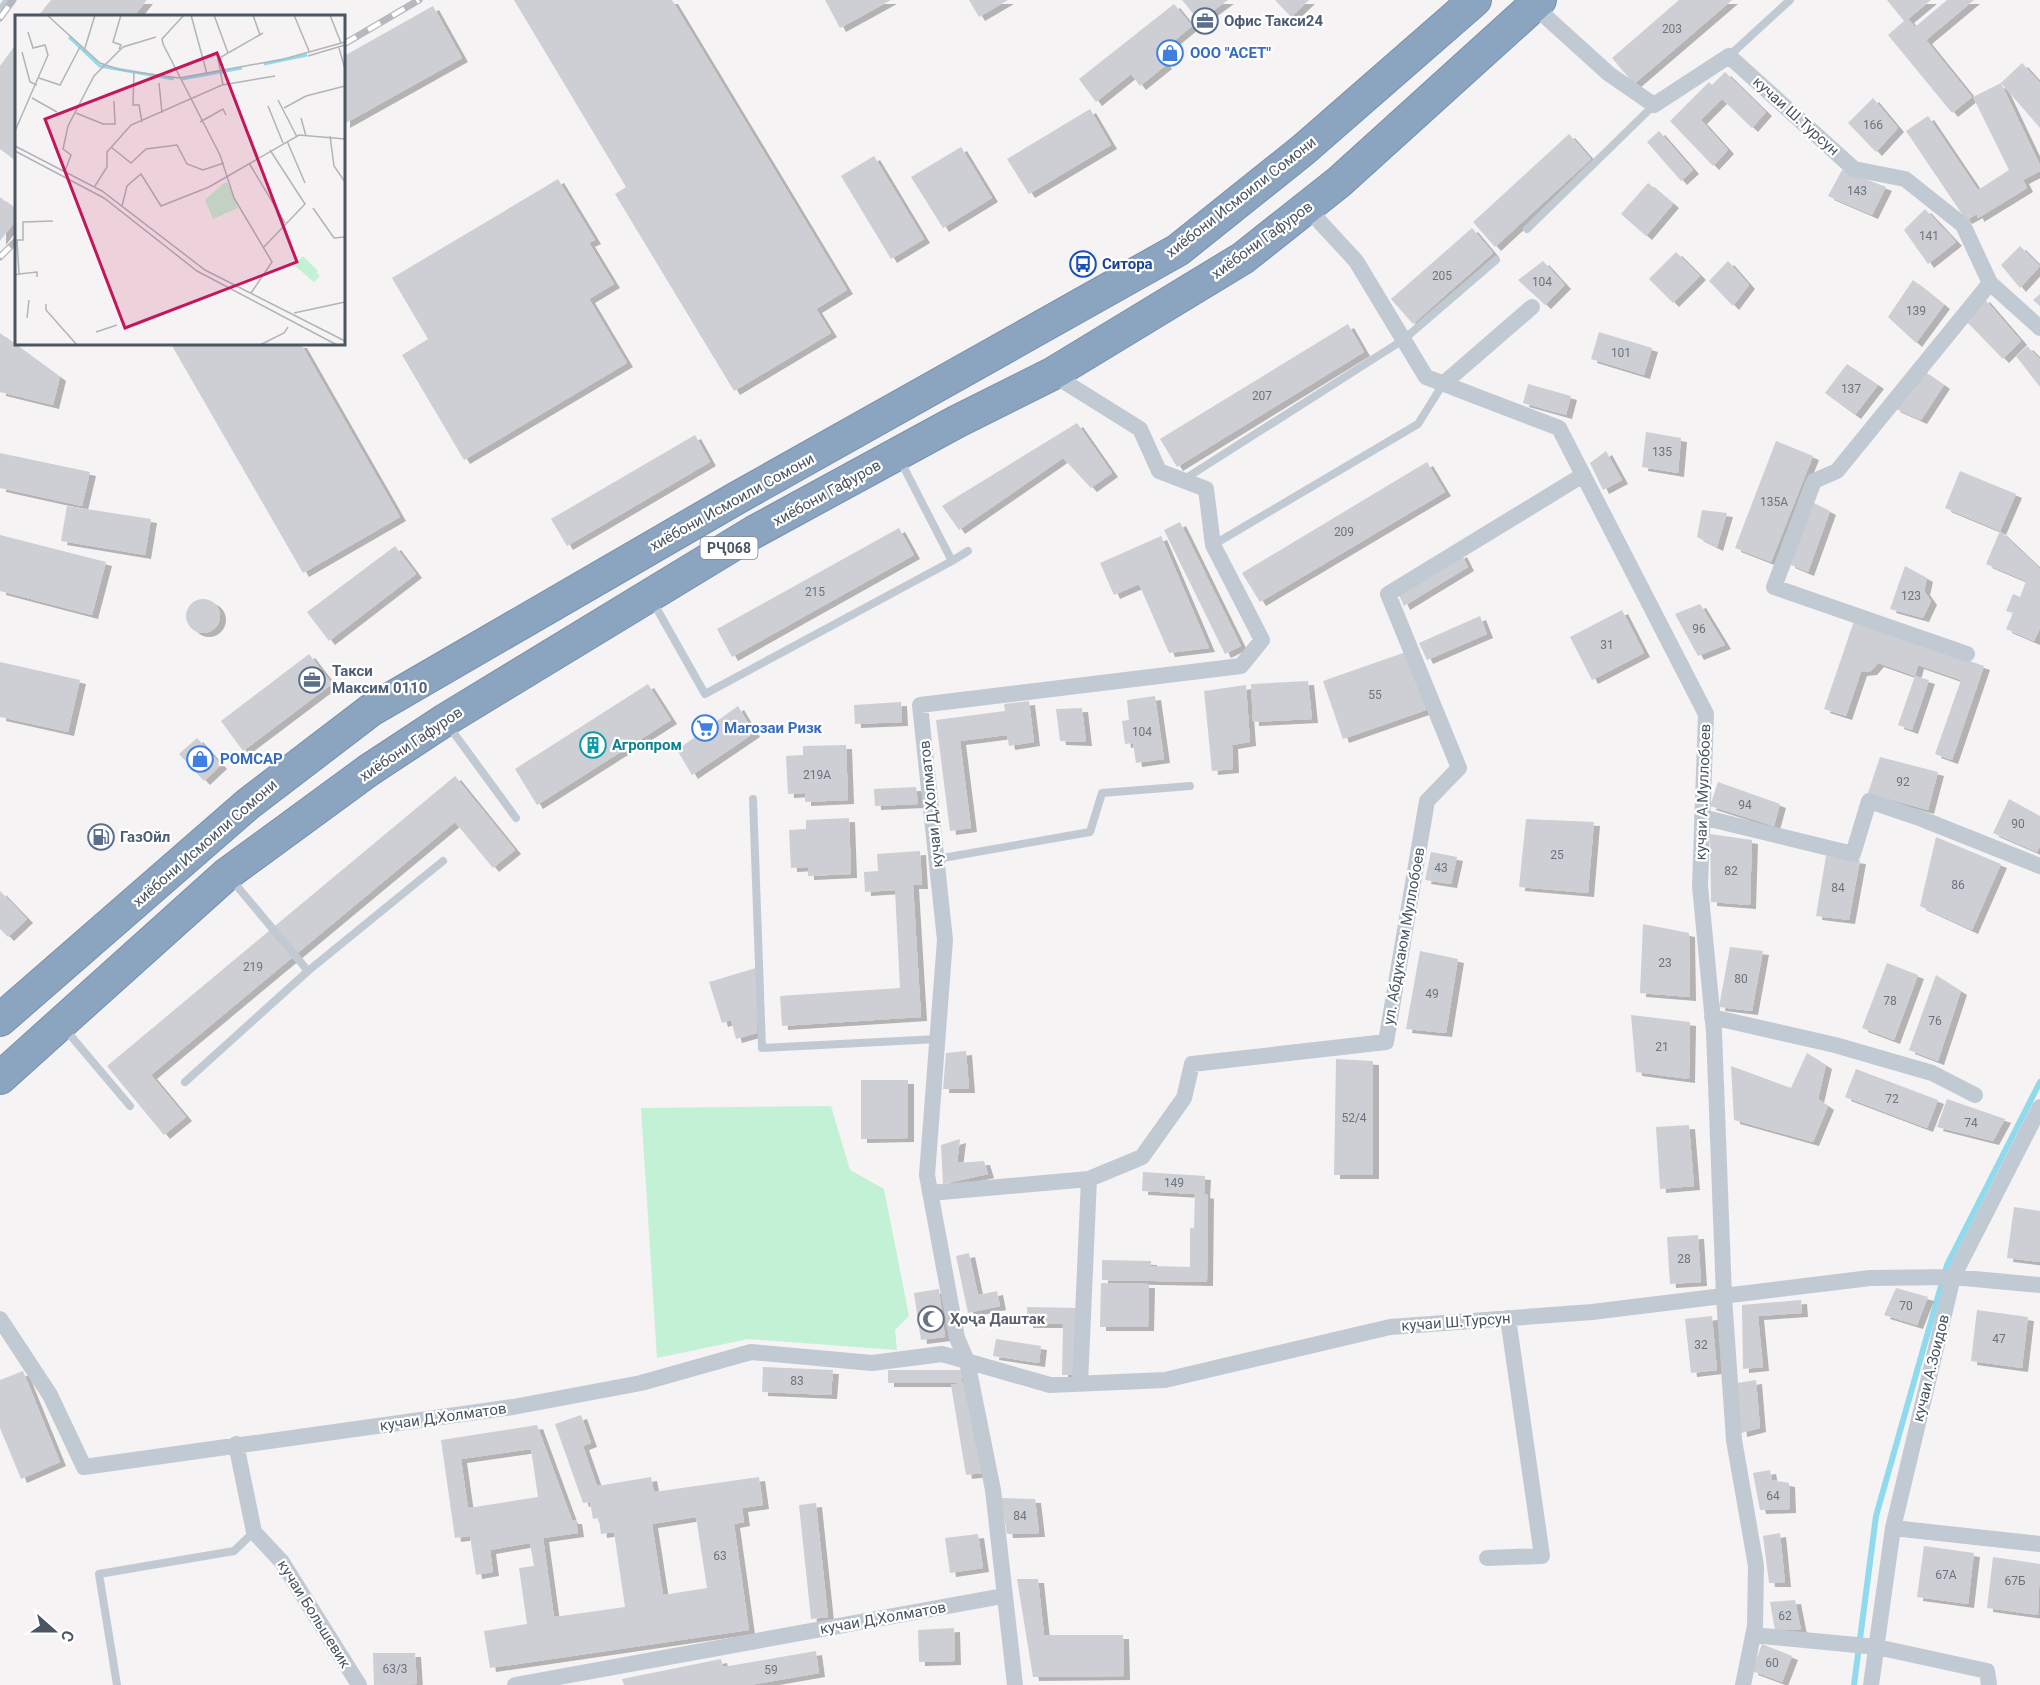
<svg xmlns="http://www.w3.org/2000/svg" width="2040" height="1685" font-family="Roboto,sans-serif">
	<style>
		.green { fill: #c3f1d5 }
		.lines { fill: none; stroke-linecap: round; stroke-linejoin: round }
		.stream { stroke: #90daee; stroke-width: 6 }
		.building { fill: #cdcfd5; fill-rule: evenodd; filter: url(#shadow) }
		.highway-casing { stroke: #7690ad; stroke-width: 34 }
		.lane { stroke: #c1cad2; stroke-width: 8 }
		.street { stroke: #c1cad2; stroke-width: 16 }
		.highway { stroke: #8ba5c1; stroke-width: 32 }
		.rail-casing { stroke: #b5b8bd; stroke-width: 7 }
		.rail { stroke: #fff; stroke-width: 4.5; stroke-dasharray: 14; stroke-linecap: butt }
		.labels { text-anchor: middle; stroke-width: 4.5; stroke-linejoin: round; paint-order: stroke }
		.number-label { font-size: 12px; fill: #6b747e }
		.shield { fill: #fff; stroke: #808990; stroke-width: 1.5 }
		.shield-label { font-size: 14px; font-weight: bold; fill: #4a5661 }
		.service-label { font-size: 15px; font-weight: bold; fill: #4e5e75; stroke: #fff; text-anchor: start }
		.shop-label { font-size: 15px; font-weight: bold; fill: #366cbe; stroke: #fff; text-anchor: start }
		.street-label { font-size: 15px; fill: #4a5661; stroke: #fff }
		.transit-label { font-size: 15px; font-weight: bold; fill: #164399; stroke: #fff; text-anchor: start }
		.culture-label { font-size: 15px; font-weight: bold; fill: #0d838f; stroke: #fff; text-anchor: start }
		.worship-label { font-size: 15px; font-weight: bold; fill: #5b616d; stroke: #fff; text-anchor: start }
		.inset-river { fill: none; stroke: #90daee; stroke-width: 3 }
		.inset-road { fill: none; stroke: #b1b4b9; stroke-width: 1.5 }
		.view { fill: #c2185b; fill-opacity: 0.15; stroke: #c2185b; stroke-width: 3 }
		.inset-edge { fill: none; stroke: #4a5661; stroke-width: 3 }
	</style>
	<defs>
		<filter id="shadow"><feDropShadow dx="6" dy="4" stdDeviation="0" flood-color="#0004"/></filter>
	</defs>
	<rect width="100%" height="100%" fill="#f5f3f3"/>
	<path class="green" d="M831,1106L850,1170L884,1189L909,1316L895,1330L897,1350L748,1339L657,1358L641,1108Z"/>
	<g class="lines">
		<path class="stream" d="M1854,1685L1876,1516L1947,1265L2040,1082"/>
	</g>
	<path class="building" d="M51,0H147L134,16H38Z
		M514,0H672L847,290L816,309L831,333L734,391L615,194L626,187Z
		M825,0H891L840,28Z
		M969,0H1008L979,17Z
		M1182,0H1228L1199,21Z
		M1275,0H1309L1291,17Z
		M1679,0H1732L1634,84L1612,58Z
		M1887,0H1931L1908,19L1915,27L1947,0H1974L1926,40L1972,97L1952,113L1888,35L1904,21Z
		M1174,4L1192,26L1158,54L1166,65L1140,86L1131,74L1096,102L1079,79Z
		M433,6L462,58L344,124V56Z
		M16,44V161L0,149V66Z
		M2022,63L2040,83V128L2001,83L2040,165V171L2023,180L2027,188L1978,218L1977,214L1966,220L1906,131L1928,116L1978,190L2009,170L1973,97L2001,83Z
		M1725,72L1766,112L1752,128L1722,99L1701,120L1728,150L1713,166L1670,121L1709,82L1712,85Z
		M1873,98L1898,128L1876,152L1848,123Z
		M1090,109L1111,145L1029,194L1007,159Z
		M1659,131L1693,170L1681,181L1647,142Z
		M1569,134L1591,159L1495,247L1473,222Z
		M961,147L992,198L943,228L911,177Z
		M874,156L924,239L891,259L841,176Z
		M1842,170L1886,187L1872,215L1828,196Z
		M558,179L595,240L589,243L614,284L589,299L627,363L464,460L402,355L428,339L392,278Z
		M1648,183L1673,204L1646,236L1621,214Z
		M0,197L16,210V220L0,241Z
		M1925,209L1956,242L1928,264L1904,230Z
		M1472,228L1493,253L1413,324L1391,299Z
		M2020,246L2040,266L2020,288L2001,265Z
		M1676,252L1700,276L1673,303L1649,279Z
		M1543,261L1565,285L1545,305L1518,280Z
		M1728,261L1749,285L1733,306L1709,281Z
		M1913,280L1944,305L1916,343L1888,317Z
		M2040,294V306L2033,300Z
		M1984,298L2021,341L2003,359L1966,321Z
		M1348,324L1364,352L1177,467L1160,439Z
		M1599,332L1652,348L1644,375L1591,359Z
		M0,333L60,377L53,405L0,392Z
		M171,344H301L400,517L303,573Z
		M2027,346L2040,359V387L2016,356Z
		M1847,364L1878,385L1855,415L1825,393Z
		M1924,371L1944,385L1921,420L1894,408Z
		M1528,384L1571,396L1566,415L1523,403Z
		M1077,423L1112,473L1091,488L1063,458L959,530L942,506Z
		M1646,432L1681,438L1678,473L1642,467Z
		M695,435L710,462L567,546L551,519Z
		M1776,441L1813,456L1771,562L1735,548Z
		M1606,451L1622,480L1603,490L1590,463Z
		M0,453L90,472L82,506L0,488Z
		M1427,462L1445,492L1260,602L1242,573Z
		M1960,471L2016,494L2000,531L1945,508Z
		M1812,502L1830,511L1808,572L1789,564Z
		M67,506L151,519L145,555L61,541Z
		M1702,510L1727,513L1717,547L1697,537Z
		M1180,522L1241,646L1225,654L1164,530Z
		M899,528L914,555L732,657L717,629Z
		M2000,531L2040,569V628L2034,641L2006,629L2013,613L2006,611L2013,594L2020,597L2026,581L1986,564Z
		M0,535L106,562L92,615L0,591Z
		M1161,536L1209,648L1169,653L1139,584L1114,595L1100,563Z
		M395,546L416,574L329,641L307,612Z
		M1461,553L1468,567L1404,606L1398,593Z
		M1905,566L1927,578L1924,591L1931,601L1923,618L1890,609Z
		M186 616a17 17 0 1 1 34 0a17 17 0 1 1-34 0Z
		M1700,604L1725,645L1698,656L1675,614Z
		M1622,610L1644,653L1592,680L1570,637Z
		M1480,616L1487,634L1427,660L1419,643Z
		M1854,621L1984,666L1952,760L1935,754L1961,680L1918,665L1915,676L1878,663L1871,671L1861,672L1846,716L1824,709Z
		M1406,652L1426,710L1343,739L1323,681Z
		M309,654L332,684L243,751L221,721Z
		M0,662L80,680L68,732L0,717Z
		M1915,676L1929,680L1912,730L1898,725Z
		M1308,681L1312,719L1253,722L1251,684Z
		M648,684L671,720L537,805L515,769Z
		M1246,685L1250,742L1232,745L1233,769L1212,771L1204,691Z
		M1155,696L1164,759L1136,763L1133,743L1125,744L1122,721L1129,720L1127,700Z
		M1029,701L1034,742L1009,746L1007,735L960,741L971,828L950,831L936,720L1005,711L1004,704Z
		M901,702L902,722L855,724L854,705Z
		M738,706L754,733L692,775L677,750Z
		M1082,708L1086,742L1060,741L1056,709Z
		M197,738L221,765L204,781L179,754Z
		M846,745L848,800L805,802V793L788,794L786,756L803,755V746Z
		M1880,757L1938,772L1928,810L1868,793Z
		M455,776L515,850L493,868L455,822L151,1075L186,1117L164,1135L107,1066Z
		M1718,782L1780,804L1774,826L1710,806Z
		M916,787L918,804L875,806L874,789Z
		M2009,799L2040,816V845L2037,852L1993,833Z
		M849,818L851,874L808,876V867L791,868L789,830L806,829V820Z
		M1526,819L1594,822L1588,893L1519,887Z
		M1710,834L1752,840L1750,905L1711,902Z
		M1936,837L2001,864L1972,930L1920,906Z
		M920,851L922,885H913L921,1017L782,1026L780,996L900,988L895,890L865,892L864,872L878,871L877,854Z
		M1431,852L1457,857L1451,884L1425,880Z
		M1826,856L1860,860L1849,920L1816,916Z
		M0,891L27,919L8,937L0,929Z
		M1643,924L1689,933L1690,997L1640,993Z
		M1730,947L1763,951L1752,1011L1719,1007Z
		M1420,951L1458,959L1446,1033L1406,1029Z
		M1887,963L1918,975L1894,1040L1862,1028Z
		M756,968L757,1033L736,1039L731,1020L722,1023L709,982Z
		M1936,975L1961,991L1938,1061L1909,1050Z
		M1631,1015L1690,1022L1689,1079L1636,1072Z
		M966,1051L969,1089H943L946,1053Z
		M1807,1053L1826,1065L1818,1099L1828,1106L1813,1142L1734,1120L1731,1066L1791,1088Z
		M1336,1059L1373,1061V1175H1334Z
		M1856,1069L1938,1100L1927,1128L1845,1097Z
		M861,1080H908V1138L861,1139Z
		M1947,1099L2005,1119L1993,1141L1937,1127Z
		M1689,1125L1694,1186L1660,1189L1656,1127Z
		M960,1139L957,1163L984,1161L988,1174L943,1184L941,1145Z
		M1143,1172L1205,1176L1204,1194L1208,1195L1207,1282L1102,1280V1260L1151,1261V1266L1190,1267V1228H1194L1195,1194L1142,1191Z
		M2014,1207L2040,1211V1262L2007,1258Z
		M1698,1235L1701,1282L1670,1284L1667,1237Z
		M969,1253L978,1295L997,1291L1000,1306L968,1313L956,1256Z
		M1101,1283L1149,1284L1148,1327H1100Z
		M1896,1288L1928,1297L1917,1325L1884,1315Z
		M939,1289L945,1337L921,1340L914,1293Z
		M1801,1300L1802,1313L1758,1316L1763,1367L1743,1369L1742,1305Z
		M1027,1307L1078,1308V1375H1062L1063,1324H1027Z
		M1977,1310L2028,1317L2022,1368L1971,1361Z
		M1712,1316L1717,1370L1691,1373L1685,1319Z
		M996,1339L1041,1346L1039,1363L993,1356Z
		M763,1367L833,1370L831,1395L762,1392Z
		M888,1370H962V1383H888Z
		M23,1371L60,1462L21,1479L0,1428V1380Z
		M1756,1380L1760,1428L1741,1433L1737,1383Z
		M966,1382L982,1473L966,1475L951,1385Z
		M581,1415L591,1443L583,1446L597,1486L651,1477L654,1492L759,1477L763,1505L742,1508L744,1522L734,1524L749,1630L490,1668L484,1631L527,1624L519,1568L534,1566L530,1543L490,1550L493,1572L476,1575L470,1536L455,1538L441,1440L537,1425L572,1520H576L578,1533L543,1538L554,1617L625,1607L614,1532L601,1534L599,1518L593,1519L590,1502L583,1503L555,1424ZM531,1449L538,1497L468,1508L461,1459ZM696,1517L707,1588L663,1595L652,1524Z
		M1770,1470L1772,1480L1789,1483L1790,1509L1760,1510L1753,1473Z
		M1001,1498L1035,1499L1039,1533L1007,1534Z
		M816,1503L828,1617L811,1619L799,1505Z
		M1780,1533L1785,1583H1769L1763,1536Z
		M978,1534L983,1568L950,1573L945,1538Z
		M1924,1546L1974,1553L1968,1604L1917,1597Z
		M1993,1557L2040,1564L2038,1615L1987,1608Z
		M1017,1579H1038L1044,1635H1123L1124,1676L1033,1677Z
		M1795,1600L1801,1630H1775L1770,1602Z
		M954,1628L955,1661L919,1662L918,1630Z
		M1762,1644L1792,1656L1782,1682L1752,1671Z
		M816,1651L819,1673L750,1685H624L622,1679L721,1659L723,1667Z
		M373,1653H415L417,1684L374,1685Z"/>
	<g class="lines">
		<g class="highway-casing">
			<path id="highway" d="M0,1020L248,804L371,710L735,499L1178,250L1303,150L1475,0
				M0,1078L227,874L369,770L445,720L754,532L956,422L1052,374L1243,258L1339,182L1540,0"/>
		</g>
		<path class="lane" d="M0,11L8,0
			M1729,56L1790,0
			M1527,229L1654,105
			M900,460L952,561L968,551
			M1183,480L1403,340L1496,260
			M1213,545L1418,424L1443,384
			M653,602L705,694L952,561
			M448,725L516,818
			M753,799L762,1048L938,1039
			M937,859L1090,832L1102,793L1190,786
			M308,971L443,861
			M65,1029L130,1106
			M185,1082L308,971L231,879
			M117,1685L99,1574L234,1551L254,1532"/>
		<path class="street" d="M1534,6L1609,74L1654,105L1729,56L1854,169L1905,179L1963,225L1990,283L2040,328
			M1307,208L1356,261L1426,377L1559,428L1706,714L1700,886L1714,1032L1724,1297L1734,1440L1756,1566L1755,1626L1743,1685
			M1443,384L1532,307
			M1967,654L1774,587L1814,481L1837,471L1990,283
			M1702,817L1853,854L1869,801L1922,819L2040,866
			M1712,1017L1835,1045L1932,1073L1975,1095
			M930,1193L1089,1179
			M0,1319L50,1395L84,1467L513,1407L641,1383L751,1352L872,1363L942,1354L1050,1385L1165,1380L1390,1327L1592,1312L1870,1278L1953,1277L2040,1285
			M1080,1384L1089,1179L1142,1157L1184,1098L1192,1064L1386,1042L1427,801L1459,768L1388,594L1583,475
			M236,1444L254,1532L282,1562L359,1685
			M1893,1528L2040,1544
			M1487,1558L1542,1556L1508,1318
			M1753,1635L1877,1647L1987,1671L1989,1685
			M515,1685L1003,1596
			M1015,1685L993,1490L967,1361L957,1338L927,1175L945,940L920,705L1241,666L1262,640L1213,545L1206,489L1159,471L1140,429L1052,374
			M1871,1685L1893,1528L1953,1277L2040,1107"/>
		<use href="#highway" class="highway"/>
		<g class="rail-casing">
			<path id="rail" d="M0,18L13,0
				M344,44L419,0
				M0,257L16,241"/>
		</g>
		<use href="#rail" class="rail"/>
	</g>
	<defs>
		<g id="office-ring" transform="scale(1.35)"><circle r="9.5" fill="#fff" stroke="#5c6f8a" stroke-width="1.5"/><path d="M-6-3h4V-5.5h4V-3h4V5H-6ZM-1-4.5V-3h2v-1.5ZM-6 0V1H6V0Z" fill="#5c6f8a"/></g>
		<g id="shop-ring" transform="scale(1.35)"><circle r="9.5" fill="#fff" stroke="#3f7fe0" stroke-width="1.5"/><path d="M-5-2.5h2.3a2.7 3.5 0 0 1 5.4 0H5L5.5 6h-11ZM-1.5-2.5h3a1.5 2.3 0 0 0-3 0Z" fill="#3f7fe0"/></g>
		<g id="bus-ring" transform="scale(1.35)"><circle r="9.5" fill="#fff" stroke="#1a4fb4" stroke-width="1.5"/><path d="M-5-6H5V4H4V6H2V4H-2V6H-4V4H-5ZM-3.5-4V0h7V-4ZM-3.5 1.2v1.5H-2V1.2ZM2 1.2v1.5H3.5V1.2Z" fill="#1a4fb4"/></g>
		<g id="supermarket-ring" transform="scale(1.35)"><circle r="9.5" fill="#fff" stroke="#3f7fe0" stroke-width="1.5"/><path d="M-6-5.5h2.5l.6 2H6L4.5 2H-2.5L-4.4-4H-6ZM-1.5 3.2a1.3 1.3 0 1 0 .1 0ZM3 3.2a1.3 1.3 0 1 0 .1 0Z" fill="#3f7fe0"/></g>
		<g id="building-ring" transform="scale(1.35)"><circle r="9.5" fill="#fff" stroke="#0f9aa8" stroke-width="1.5"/><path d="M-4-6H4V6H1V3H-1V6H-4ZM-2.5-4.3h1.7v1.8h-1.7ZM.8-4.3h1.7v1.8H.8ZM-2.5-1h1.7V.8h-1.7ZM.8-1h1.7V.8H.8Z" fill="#0f9aa8"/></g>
		<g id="fuel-ring" transform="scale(1.35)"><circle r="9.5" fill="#fff" stroke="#5c6f8a" stroke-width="1.5"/><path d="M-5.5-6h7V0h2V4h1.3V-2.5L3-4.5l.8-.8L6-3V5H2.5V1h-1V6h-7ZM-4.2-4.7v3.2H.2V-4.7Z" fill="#5c6f8a"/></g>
		<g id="mosque-ring" transform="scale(1.35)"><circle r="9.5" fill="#fff" stroke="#6b7280" stroke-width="1.5"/><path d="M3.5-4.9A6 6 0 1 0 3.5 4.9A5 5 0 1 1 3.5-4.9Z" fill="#6b7280"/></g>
	</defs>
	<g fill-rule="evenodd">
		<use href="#office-ring" x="1205" y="21"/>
		<use href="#shop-ring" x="1170" y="53"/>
		<use href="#bus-ring" x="1083" y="264"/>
		<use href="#office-ring" x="312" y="680"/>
		<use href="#supermarket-ring" x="705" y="728"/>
		<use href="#building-ring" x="593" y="745"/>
		<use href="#shop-ring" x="200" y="759"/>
		<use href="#fuel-ring" x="101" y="837"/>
		<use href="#mosque-ring" x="931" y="1319"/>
	</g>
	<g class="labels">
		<g class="number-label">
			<text x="1672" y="33">203</text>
			<text x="1873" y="129">166</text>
			<text x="1857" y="195">143</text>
			<text x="1929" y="240">141</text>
			<text x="1442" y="280">205</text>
			<text x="1542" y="286">104</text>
			<text x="1916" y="315">139</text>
			<text x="1621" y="357">101</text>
			<text x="1851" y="393">137</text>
			<text x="1262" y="400">207</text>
			<text x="1662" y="456">135</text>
			<text x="1774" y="506">135А</text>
			<text x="1344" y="536">209</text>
			<text x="815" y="596">215</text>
			<text x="1911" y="600">123</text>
			<text x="1699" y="633">96</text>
			<text x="1607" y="649">31</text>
			<text x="1375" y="699">55</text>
			<text x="1142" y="736">104</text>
			<text x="817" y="779">219А</text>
			<text x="1903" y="786">92</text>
			<text x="1745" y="809">94</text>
			<text x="2018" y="828">90</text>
			<text x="1557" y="859">25</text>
			<text x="1441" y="872">43</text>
			<text x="1731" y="875">82</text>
			<text x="1958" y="889">86</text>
			<text x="1838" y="892">84</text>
			<text x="1665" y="967">23</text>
			<text x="253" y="971">219</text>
			<text x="1741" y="983">80</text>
			<text x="1432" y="998">49</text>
			<text x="1890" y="1005">78</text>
			<text x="1935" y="1025">76</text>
			<text x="1662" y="1051">21</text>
			<text x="1892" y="1103">72</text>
			<text x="1354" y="1122">52/4</text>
			<text x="1971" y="1127">74</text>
			<text x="1174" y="1187">149</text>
			<text x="1684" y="1263">28</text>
			<text x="1906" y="1310">70</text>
			<text x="1999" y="1343">47</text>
			<text x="1701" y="1349">32</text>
			<text x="797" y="1385">83</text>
			<text x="1773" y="1500">64</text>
			<text x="1020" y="1520">84</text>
			<text x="720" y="1560">63</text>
			<text x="1946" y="1579">67А</text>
			<text x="2015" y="1585">67Б</text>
			<text x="1785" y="1620">62</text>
			<text x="1772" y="1667">60</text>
			<text x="395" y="1673">63/3</text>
			<text x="771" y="1674">59</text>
		</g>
		<rect class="shield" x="700.5" y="537" width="57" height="22" rx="4.5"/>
		<g class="shield-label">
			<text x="729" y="553">РҶ068</text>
		</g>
		<g class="service-label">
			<text x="1224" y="26">Офис Такси24</text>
			<text x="332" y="676">Такси<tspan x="332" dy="17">Максим 0110</tspan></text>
			<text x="120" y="842">ГазОйл</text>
		</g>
		<g class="shop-label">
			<text x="1190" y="58">ООО "АСЕТ"</text>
			<text x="724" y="733">Магозаи Ризк</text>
			<text x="220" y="764">РОМСАР</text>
		</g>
		<g class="street-label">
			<text transform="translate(1796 116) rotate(42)" y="5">кучаи Ш.Турсун</text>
			<text transform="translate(1241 197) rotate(-38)" y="5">хиёбони Исмоили Сомони</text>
			<text transform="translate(1262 240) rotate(-36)" y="5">хиёбони Гафуров</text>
			<text transform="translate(827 493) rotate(-29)" y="5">хиёбони Гафуров</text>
			<text transform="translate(732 502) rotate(-29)" y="5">хиёбони Исмоили Сомони</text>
			<text transform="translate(411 744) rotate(-34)" y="5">хиёбони Гафуров</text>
			<text transform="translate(1703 792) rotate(-88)" y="5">кучаи А.Муллобоев</text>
			<text transform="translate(931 804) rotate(-96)" y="5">кучаи Д,Холматов</text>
			<text transform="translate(205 843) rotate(-41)" y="5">хиёбони Исмоили Сомони</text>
			<text transform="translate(1404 936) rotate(-80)" y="5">ул. Абдукаюм Муллобоев</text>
			<text transform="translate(1456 1322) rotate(-4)" y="5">кучаи Ш.Турсун</text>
			<text transform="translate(1931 1368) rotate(-76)" y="5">кучаи А.Зоидов</text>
			<text transform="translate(443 1417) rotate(-8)" y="5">кучаи Д,Холматов</text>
			<text transform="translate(314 1614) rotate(58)" y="5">кучаи Большевик</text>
			<text transform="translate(883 1618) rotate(-10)" y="5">кучаи Д,Холматов</text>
		</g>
		<g class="transit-label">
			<text x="1102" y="269">Ситора</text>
		</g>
		<g class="culture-label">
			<text x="612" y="750">Агропром</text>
		</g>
		<g class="worship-label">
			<text x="950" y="1324">Ҳоҷа Даштак</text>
		</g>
	</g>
	<g transform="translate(15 15)">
		<rect width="330" height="330" fill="#f5f3f3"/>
		<path d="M209,168H213L223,193L198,204L190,185ZM288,241L303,256L298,261L302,258L305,261L299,267L279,250Z" fill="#c3f1d5"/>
		<path class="inset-river" d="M54,22L85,51L159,64M249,49L292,40M167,64L227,53"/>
		<path class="inset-road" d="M32,0L85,48L106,55L164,63L269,44L330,27M169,0L147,24L148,29L205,140L219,183L257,247L236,278M176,0L192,59M199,0L213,38L203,44L208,70M238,0L245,20M279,0L294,36M315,0L326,28M324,33L330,54M104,34L106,30L98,27L106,0M69,36L80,0M7,37L15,67L22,70M213,38L248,18M293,41L330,30M119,57L118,90H124L127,107M24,63L45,70L65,32M144,68L147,98M17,83L42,97M263,85L282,122M253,91L268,128M269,93L291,81L330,71M61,98L88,109H100L99,86M286,103L291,121M185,107L208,94L211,100M0,116L33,40L30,30L18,33L13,17M235,121L243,142M315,121L319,151L330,167M272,126L290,168M0,131L87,176L190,255L330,326M96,132L116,148L131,134L162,130L172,149L188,155L209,148M0,136L89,183L182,256L322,330M234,148L270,208M50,156L56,140L48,134L53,111L79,61L108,32L141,22M80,171L92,152V137L116,110L207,70L260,61M107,191L112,171L126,159L146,191L194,172L284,120L330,124M298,193L319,223L330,222M249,232L290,189L255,135M4,259L22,257V262M0,260L4,259L2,225H8V207L38,206M31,289V295L62,330M279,298L330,287M12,303L14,285M81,317L102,310M245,330L269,318L273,312"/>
		<path class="view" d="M202,38L282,247L110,313L30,104Z"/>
		<rect width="330" height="330" class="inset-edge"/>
	</g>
	<g transform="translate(54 1631) rotate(111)" stroke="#ffffff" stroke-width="4.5" paint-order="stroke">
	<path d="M0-4.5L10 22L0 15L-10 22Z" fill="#4a5661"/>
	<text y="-9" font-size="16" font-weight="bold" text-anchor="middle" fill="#4a5661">С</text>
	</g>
</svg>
